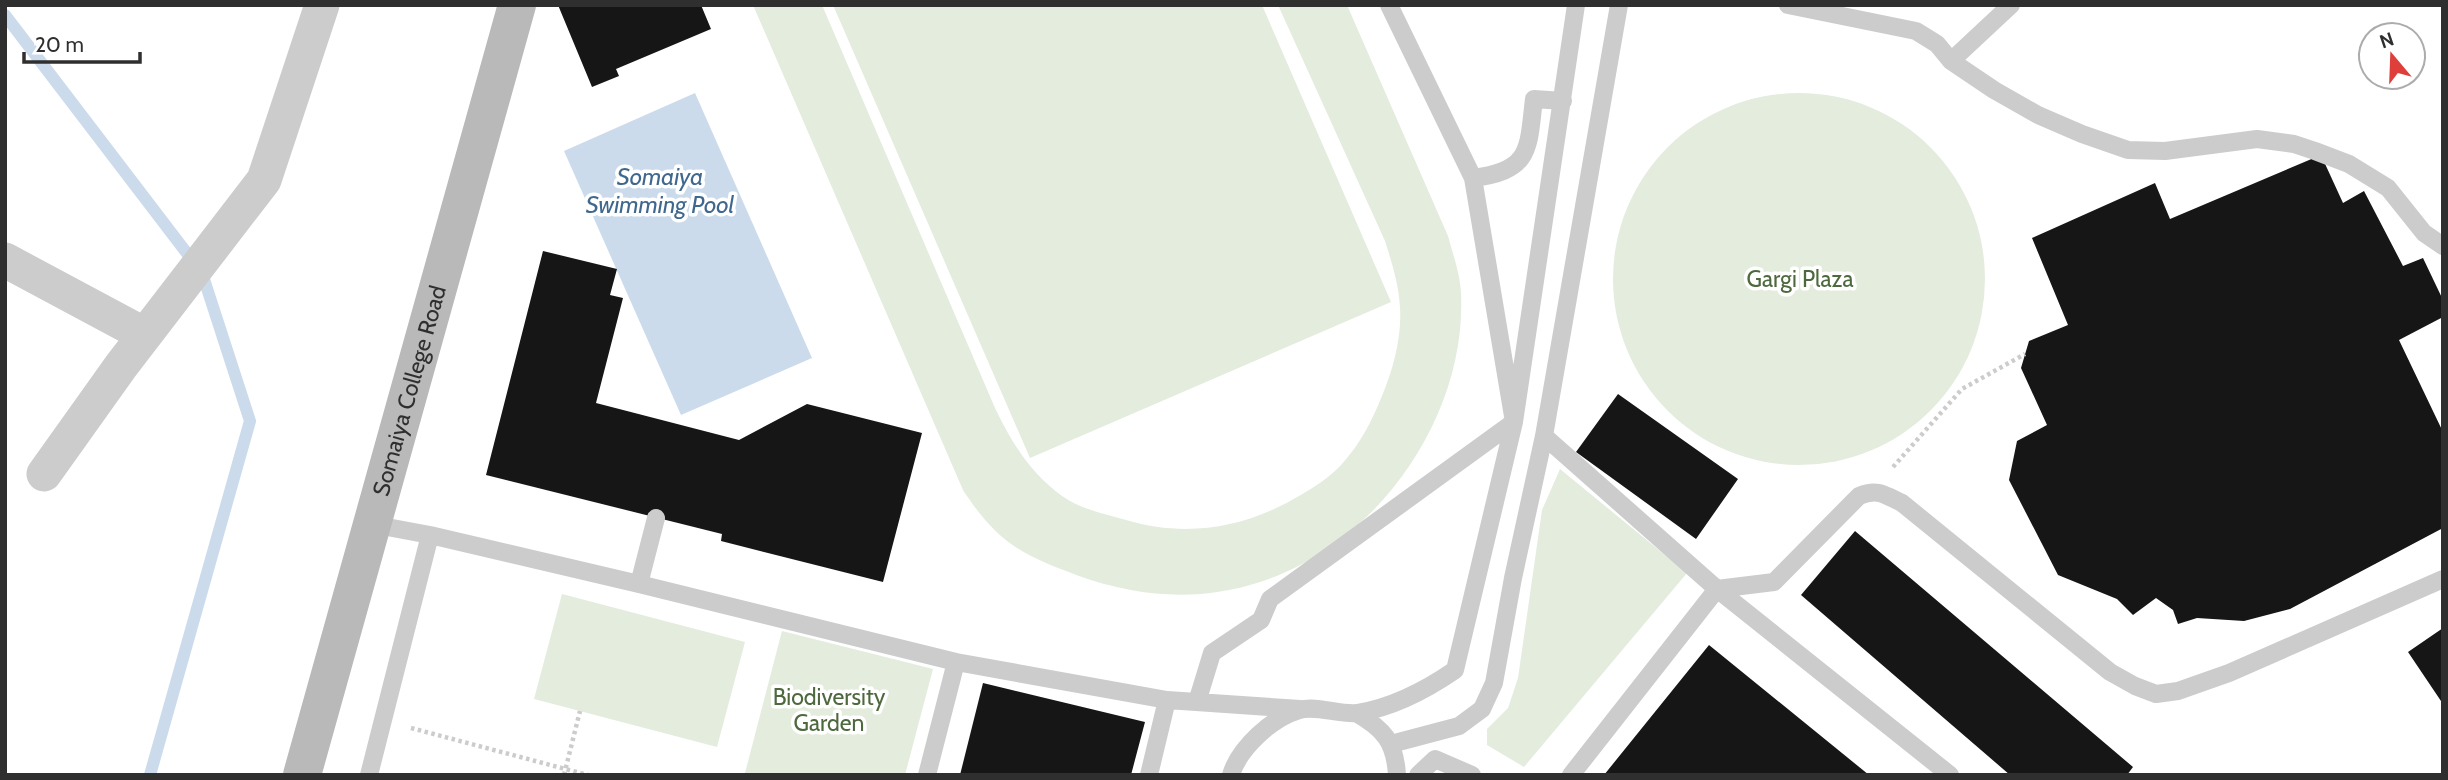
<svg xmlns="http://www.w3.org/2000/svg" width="2448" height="780" font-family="Cabin,sans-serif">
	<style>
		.green { fill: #e4ecde }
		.water { fill: #cbdbeb }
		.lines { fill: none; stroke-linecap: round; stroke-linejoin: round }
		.stream { stroke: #cbdbeb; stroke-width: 12 }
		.building { fill: #161616 }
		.path { stroke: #ccc; stroke-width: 4.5; stroke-dasharray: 3.5 3.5; stroke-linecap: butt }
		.lane { stroke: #ccc; stroke-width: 18 }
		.street { stroke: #ccc; stroke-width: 35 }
		.secondary { stroke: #b9b9b9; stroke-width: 38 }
		.labels { text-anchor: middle; stroke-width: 7; stroke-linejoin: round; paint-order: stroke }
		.park-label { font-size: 23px; fill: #4e693e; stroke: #fff }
		.street-label { font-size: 23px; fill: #2f2f2f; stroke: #fff }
		.water-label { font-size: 24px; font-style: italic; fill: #40688e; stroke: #fff }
	</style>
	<rect width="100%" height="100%" fill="#fff"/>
	<path class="green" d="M753,5H822L995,408C1012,443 1030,473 1062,496C1080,509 1105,514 1126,520C1187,538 1245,528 1299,496C1315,487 1330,477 1342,464C1360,444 1372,421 1382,396C1393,370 1402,337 1400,308C1399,285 1392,263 1385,241L1278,5H1347L1448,236C1453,255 1460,273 1461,293C1467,416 1378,544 1260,582C1199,602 1138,597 1079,576C1021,555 997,542 963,490Z
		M833,5H1262L1391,302L1030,458Z
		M1613 279a186 186 0 1 1 372 0a186 186 0 1 1-372 0Z
		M1560,469L1687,573L1524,767L1487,745V729L1508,708L1518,678L1542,510Z
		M562,594L745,642L717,747L534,699Z
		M782,631L933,669L905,775L745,773Z"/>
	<path class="water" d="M695,93L812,358L681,415L564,151Z"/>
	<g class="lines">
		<path class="stream" d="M5,15L202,273L250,421L150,775"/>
	</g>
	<path class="building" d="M558,5H701L711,29L616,69L619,76L592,87Z
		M2321,155L2343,203L2364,191L2403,266L2423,258L2443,300V317L2399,340L2443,432V528L2290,609L2244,621L2197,618L2178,624L2173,610L2156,598L2133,615L2117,599L2058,575L2009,480L2017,441L2047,425L2021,368L2029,341L2068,325L2032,238L2155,183L2170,219Z
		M543,251L617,269L610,295L623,298L596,403L739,440L807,404L922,433L883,582L721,541L722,534L486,475Z
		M1618,394L1738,479L1696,539L1576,452Z
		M1855,531L2133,767L2127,775H2010L1801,595Z
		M2443,628V704L2408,652Z
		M1709,645L1869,775H1604Z
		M983,683L1145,722L1131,775H960Z"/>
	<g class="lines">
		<path class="path" d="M1893,467L1962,389L2025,354
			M411,728L588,775
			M564,775L580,711"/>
		<path class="lane" d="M1788,5L1916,31L1937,44L1951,61L1994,90L2038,115L2082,134L2128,150L2165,151L2257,139L2294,144L2315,151L2349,164L2388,188L2424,233L2443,246
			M1951,61L2011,5
			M1473,178C1532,171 1528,148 1534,99L1563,101
			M1544,436L1717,589L1950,775
			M371,524L430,535L639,584L956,662L1167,700L1300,709
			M639,584L656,518
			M1197,702L1212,653L1261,620L1270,599L1514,422L1473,178L1389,5
			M1356,713C1384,729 1395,742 1397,775
			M1391,744L1459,726L1482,709L1494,683L1513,578L1544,436L1619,5
			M369,775L430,535
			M927,775L956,662
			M1149,775L1167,700
			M1231,775C1239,748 1272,718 1299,710C1317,705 1339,715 1358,713C1394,707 1426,690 1455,670L1514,422L1576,5
			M1418,775L1435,759L1472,775
			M1571,775L1717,589L1774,582L1859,496C1878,488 1885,495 1902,503L2110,672L2135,686L2156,694L2178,691L2229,673L2443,579"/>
		<path class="street" d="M5,260L145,335
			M44,474L121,366L264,180L322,5"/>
		<path class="secondary" id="s1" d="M302,775L517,5"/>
	</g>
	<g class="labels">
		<g class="park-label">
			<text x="1800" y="287">Gargi Plaza</text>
			<text x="829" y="705">Biodiversity<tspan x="829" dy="26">Garden</tspan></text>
		</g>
		<g class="street-label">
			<text dy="8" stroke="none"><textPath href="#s1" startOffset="399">Somaiya College Road</textPath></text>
		</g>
		<g class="water-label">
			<text x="660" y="185">Somaiya<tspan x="660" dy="28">Swimming Pool</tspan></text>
		</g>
	</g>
	<rect width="2448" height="780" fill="none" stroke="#2f2f2f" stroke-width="14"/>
	<g transform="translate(2392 56) rotate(341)"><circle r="33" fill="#ffffff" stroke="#acacac" stroke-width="2"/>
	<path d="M0-5L12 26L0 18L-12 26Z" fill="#de3f3a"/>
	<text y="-10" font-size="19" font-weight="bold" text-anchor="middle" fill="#2f2f2f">N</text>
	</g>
	<path d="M24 52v10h116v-10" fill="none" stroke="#2f2f2f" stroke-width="3.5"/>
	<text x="35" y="52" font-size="21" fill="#2f2f2f" stroke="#ffffff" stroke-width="5" paint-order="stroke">20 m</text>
</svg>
